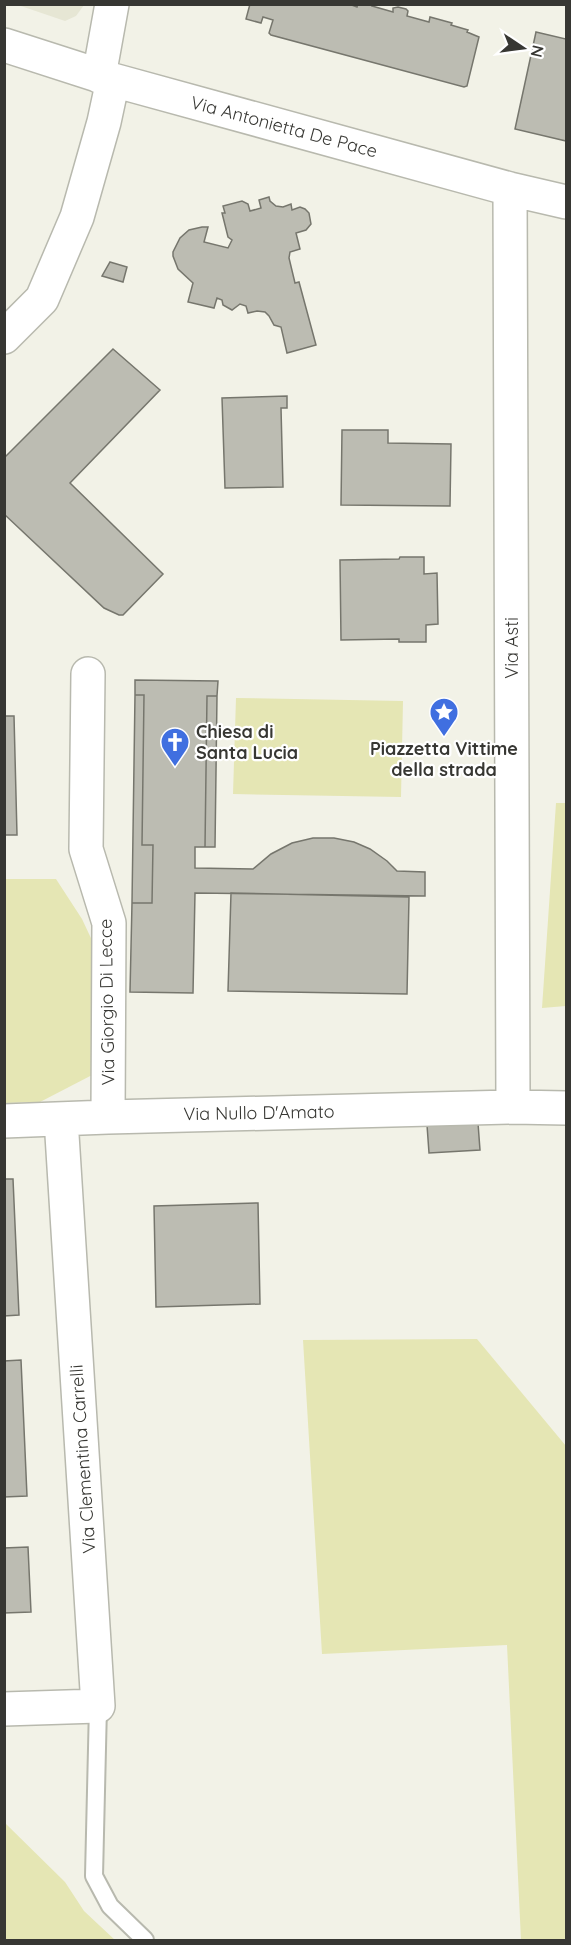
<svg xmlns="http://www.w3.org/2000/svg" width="571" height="1945" font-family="Quicksand,sans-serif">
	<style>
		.built { fill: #e6e6d4 }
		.green { fill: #e5e6b4 }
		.building { fill: #bcbcb2; stroke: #76766d; stroke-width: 1.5 }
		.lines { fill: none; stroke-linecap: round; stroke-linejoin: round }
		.service-casing { stroke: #b8b9ae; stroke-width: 20 }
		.minor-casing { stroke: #b8b9ae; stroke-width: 36 }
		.service { stroke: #fff; stroke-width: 16 }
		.minor { stroke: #fff; stroke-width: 33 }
		.labels { text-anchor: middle; stroke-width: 4.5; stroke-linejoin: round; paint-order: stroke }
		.street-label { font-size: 18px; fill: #373733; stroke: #fff }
		.poi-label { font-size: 18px; font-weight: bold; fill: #373733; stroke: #fff; text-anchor: start }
	</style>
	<rect width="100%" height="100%" fill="#f2f2e7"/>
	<path class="built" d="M18,5H84L76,16L65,21Z"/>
	<path class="green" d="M236,698L403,701L401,797L233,794Z
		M556,803H566V1006L542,1008Z
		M4,879H56L82,919L97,951L96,1073L40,1102L5,1103Z
		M477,1339L566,1446V1940H521L507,1645L322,1654L303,1340Z
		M4,1822L65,1882L84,1911L115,1940H5Z"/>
	<path class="building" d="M250,4H349L357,7L358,4H373L372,6L393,12V8L398,7L406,9L408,11L407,16L429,22L430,17L452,23L451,25L468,30L467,32L479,37L467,86L464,87L271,35L269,33L273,20L263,17L261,23L246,19Z
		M536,32L566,39V141L515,129Z
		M269,197L270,201L276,206L283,207L291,204L292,210L300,207L305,209L309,213L311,224L306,230L296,233L300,249L290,252L289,258L295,283L299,282L316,345L287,353L281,327L274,325L269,316L265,312L257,311L248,313L246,306L240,304L232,310L223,305L222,300L217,298L214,308L188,302L193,283L178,269L173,256V252L180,238L189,230L202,227H208L204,242L228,248L232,240L228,237L222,213H225L223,206L242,201L248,204L250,211L261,208L259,200Z
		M110,262L127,267L123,282L102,276Z
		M113,349L160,390L70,483L163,574L123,615H119L104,608L4,514V458Z
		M287,396V408H281L283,487L225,488L222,398Z
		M342,430H388V443L451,444L450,506L341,505Z
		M400,557H424V574L437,573L438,624L426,625V642H399V639L341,640L340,560L399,559Z
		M135,680L218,681L217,696H207L205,847H195V868L253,869L271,854L292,843L313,838H334L354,842L370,849L387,861L397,871L425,872V896L195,893L193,993L130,992L132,903H152L153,845H142L144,695H135Z
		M135,695H144L142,845H153L152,903H132Z
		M207,696H217L215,847H205Z
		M4,716H14L17,835H4Z
		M231,893L409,897L407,994L228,991Z
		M478,1123L480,1150L429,1153L427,1125Z
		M4,1179H13L19,1315L4,1316Z
		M258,1203L260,1304L156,1307L154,1206Z
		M21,1360L27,1496L4,1497V1361Z
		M28,1547L31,1612L4,1613V1548Z"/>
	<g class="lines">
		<g class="service-casing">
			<path id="service" d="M98,1706L94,1876L110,1906L145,1940"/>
		</g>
		<g class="minor-casing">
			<path id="minor" d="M4,45L113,80L510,189L566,202
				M99,76L112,4
				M510,189L513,1107
				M4,337L42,299L77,217L104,122L113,80
				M88,674L86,849L109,923L108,1117
				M4,1121L108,1117L513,1107L566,1108
				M4,1709L98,1706L61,1119"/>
		</g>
		<use href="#service" class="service"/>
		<use href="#minor" class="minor"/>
	</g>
	<defs>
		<g id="sight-pin" transform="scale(1.5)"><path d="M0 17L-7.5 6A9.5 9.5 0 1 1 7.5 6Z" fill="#406fe0" stroke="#fff"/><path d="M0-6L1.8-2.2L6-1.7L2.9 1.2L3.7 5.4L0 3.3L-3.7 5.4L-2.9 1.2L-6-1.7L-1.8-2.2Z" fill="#fff"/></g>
		<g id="church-pin" transform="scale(1.5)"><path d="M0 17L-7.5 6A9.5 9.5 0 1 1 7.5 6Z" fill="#406fe0" stroke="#fff"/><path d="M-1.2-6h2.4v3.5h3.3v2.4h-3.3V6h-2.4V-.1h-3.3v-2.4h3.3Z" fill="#fff"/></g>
	</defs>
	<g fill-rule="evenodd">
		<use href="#sight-pin" x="444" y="712"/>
		<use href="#church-pin" x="175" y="742"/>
	</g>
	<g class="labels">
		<g class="street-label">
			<text transform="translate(284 127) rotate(15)" y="6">Via Antonietta De Pace</text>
			<text transform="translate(512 648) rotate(-90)" y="6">Via Asti</text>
			<text transform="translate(107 1002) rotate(-91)" y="6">Via Giorgio Di Lecce</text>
			<text transform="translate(259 1113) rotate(-1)" y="6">Via Nullo D'Amato</text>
			<text transform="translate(83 1459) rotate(-94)" y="6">Via Clementina Carrelli</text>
		</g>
		<g class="poi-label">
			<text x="196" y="738">Chiesa di<tspan x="196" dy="21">Santa Lucia</tspan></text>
			<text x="444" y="755" text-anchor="middle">Piazzetta Vittime<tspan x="444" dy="21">della strada</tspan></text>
		</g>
	</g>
	<rect width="571" height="1945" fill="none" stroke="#373733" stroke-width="12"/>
	<g transform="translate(523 48) rotate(103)" stroke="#ffffff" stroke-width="4.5" paint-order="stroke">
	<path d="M0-4.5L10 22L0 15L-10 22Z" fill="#373733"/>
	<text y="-9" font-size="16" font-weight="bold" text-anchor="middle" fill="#373733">N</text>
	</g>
</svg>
